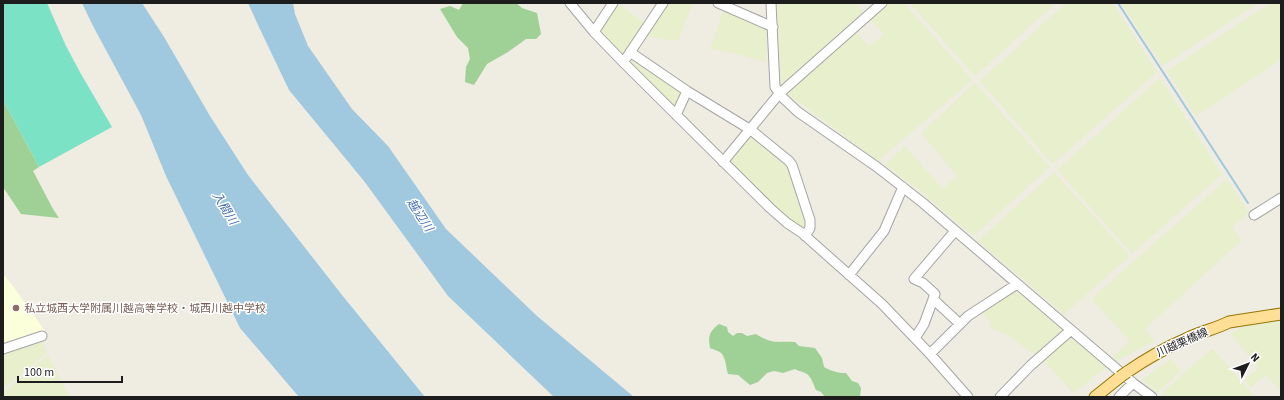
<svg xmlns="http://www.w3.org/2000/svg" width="1284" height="400" font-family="'Source Sans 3','Noto Sans JP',sans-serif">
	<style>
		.education { fill: #fbffda }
		.farmland { fill: #e8efcc }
		.forest { fill: #9fd095 }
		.pitch { fill: #7ce2c6 }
		.water { fill: #a0c9df }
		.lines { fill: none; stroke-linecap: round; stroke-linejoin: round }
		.stream { stroke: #a0c9df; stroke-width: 2 }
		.minor-casing { stroke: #a4a4a4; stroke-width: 11 }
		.major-casing { stroke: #957500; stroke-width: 13 }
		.minor { stroke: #fff; stroke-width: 9 }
		.major { stroke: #ffde96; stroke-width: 11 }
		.major-bridge-casing { stroke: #957500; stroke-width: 13; stroke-linecap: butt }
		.major-bridge { stroke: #ffde96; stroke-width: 11 }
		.education-dot { fill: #8d6e63; stroke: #fff; stroke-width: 1.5 }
		.labels { text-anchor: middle; stroke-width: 3; stroke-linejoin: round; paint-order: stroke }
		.education-label { font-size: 11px; fill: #785e54; stroke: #fff; text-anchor: start }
		.street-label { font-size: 11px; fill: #1d1d1d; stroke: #fff }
		.water-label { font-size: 12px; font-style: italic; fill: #456eb0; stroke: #fff }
	</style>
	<rect width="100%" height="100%" fill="#efece2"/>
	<path class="education" d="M3,274L13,286L45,331L3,344Z"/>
	<path class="farmland" d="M667,3H693L678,41L646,36Z
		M777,3H855L864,13L785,85L780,78Z
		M888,3H904L972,80L878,161L787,93L855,32L869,47L884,34L870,19Z
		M910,3H1056L975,76Z
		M1066,3H1113L1157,72L1053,164L980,81Z
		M1121,3H1259L1162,66Z
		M1271,3H1281V60L1196,116L1167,71Z
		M618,4L645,23L623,57L600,33V29Z
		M724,9L767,29L766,62L733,53L710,49Z
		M632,57L683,91L675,109L629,65L628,61Z
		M1160,78L1222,174L1132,254L1057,170Z
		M975,83L1050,167L973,236L916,188L885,165L905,146L943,189L957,176L921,133Z
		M749,134L788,165L807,226L805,230L787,219L728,161Z
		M1054,172L1130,256L1064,314L978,241Z
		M1227,179L1249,212L1232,227L1242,240L1145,329L1154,341L1117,361L1113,357L1130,341L1091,299Z
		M1015,290L1063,330L1062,333L1037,356L1006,334L991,328L990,322L982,311Z
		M1274,321H1281V392L1266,375L1251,388L1245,380L1259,368L1230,334L1238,329L1250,325Z
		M1071,337L1106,366V368L1073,393L1043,360Z
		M38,340L43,343L47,353L3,389V352Z
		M1212,348L1255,397L1162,396L1164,391Z
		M47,356L49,357L69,397H3V393Z
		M1170,359L1181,370L1157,393L1142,380Z"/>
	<path class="forest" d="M463,3H516L522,8L537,13L541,34L536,39H526L508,52L487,64L474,85L465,82L466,67L470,59L468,48L457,37L440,9L450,6L459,10Z
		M3,100L39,167L33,171L53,209L59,218L21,214L3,187Z
		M719,324L727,327L728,332L733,336L737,333H742L747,336L756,334C773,345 776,341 795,342L799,346L815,348L822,358L824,367C832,371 837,373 846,373L852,381L858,383L861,388L860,397H825L821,392L816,390C813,384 811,375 805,373C801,371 798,371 795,369L783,373L774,371L767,373L758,382L750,385L738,375L728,374C726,368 726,359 722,354C720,351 714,350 710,348C708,336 709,332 719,324Z"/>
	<path class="pitch" d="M3,3H47L66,46L81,74L112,127L39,167L3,100Z"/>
	<path class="water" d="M82,3H142L164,37L210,116L248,175L342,295L425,397H299L240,328L166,176L141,115L93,26Z
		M248,3H293L295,14L308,46L352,109L388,146L446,229L537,316L634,397H554L448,296L364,181L289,90L258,25Z"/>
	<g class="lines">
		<path class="stream" d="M1118,3L1248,203"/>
		<g class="minor-casing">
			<path id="minor" d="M570,3L594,32L623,62L770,208L787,223L802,233L882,304L930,354L968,397
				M718,3L773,27
				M771,3L775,87L782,97L798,112L877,167L923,203L1133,383L1152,397
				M594,32L613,3
				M630,52L687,91L751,130L789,161L792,165L810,220V228L805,236
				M627,57L663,3
				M676,115L687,91
				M723,162L779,94L882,3
				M1254,215L1281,198
				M849,275L884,231L903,187
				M933,299L960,324
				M915,338L924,324L935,294L923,283L914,279L955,231
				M3,349L42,336
				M930,354L968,316L1017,284
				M1000,397L1030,366L1071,330
				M1119,397L1133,383"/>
		</g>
		<g class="major-casing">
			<path id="major" d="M1127,372C1146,359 1165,348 1186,339C1200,332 1215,329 1229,322L1281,314
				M1095,397L1120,377"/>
		</g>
		<use href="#minor" class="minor"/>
		<use href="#major" class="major"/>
		<g class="major-bridge-casing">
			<path id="major-bridge" d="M1120,377L1127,372"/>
		</g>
		<use href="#major-bridge" class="major-bridge"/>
	</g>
	<circle class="education-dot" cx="16" cy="308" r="4"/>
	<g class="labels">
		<g class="education-label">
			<text x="24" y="312">私立城西大学附属川越高等学校・城西川越中学校</text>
		</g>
		<g class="street-label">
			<text transform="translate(1182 342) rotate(-24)" y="4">川越栗橋線</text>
		</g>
		<g class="water-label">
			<text transform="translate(225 208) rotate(59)" y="4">入間川</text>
			<text transform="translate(420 215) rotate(57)" y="4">越辺川</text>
		</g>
	</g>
	<rect width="1284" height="400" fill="none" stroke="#1d1d1d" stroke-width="8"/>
	<g transform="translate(1248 364) rotate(48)" stroke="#ffffff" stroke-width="3" paint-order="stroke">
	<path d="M0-3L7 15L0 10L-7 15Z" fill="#1d1d1d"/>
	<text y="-6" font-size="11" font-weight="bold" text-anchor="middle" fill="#1d1d1d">N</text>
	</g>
	<path d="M18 376v6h104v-6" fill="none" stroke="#1d1d1d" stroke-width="2"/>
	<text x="24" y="376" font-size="12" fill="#1d1d1d" stroke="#ffffff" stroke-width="3" paint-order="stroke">100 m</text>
</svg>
